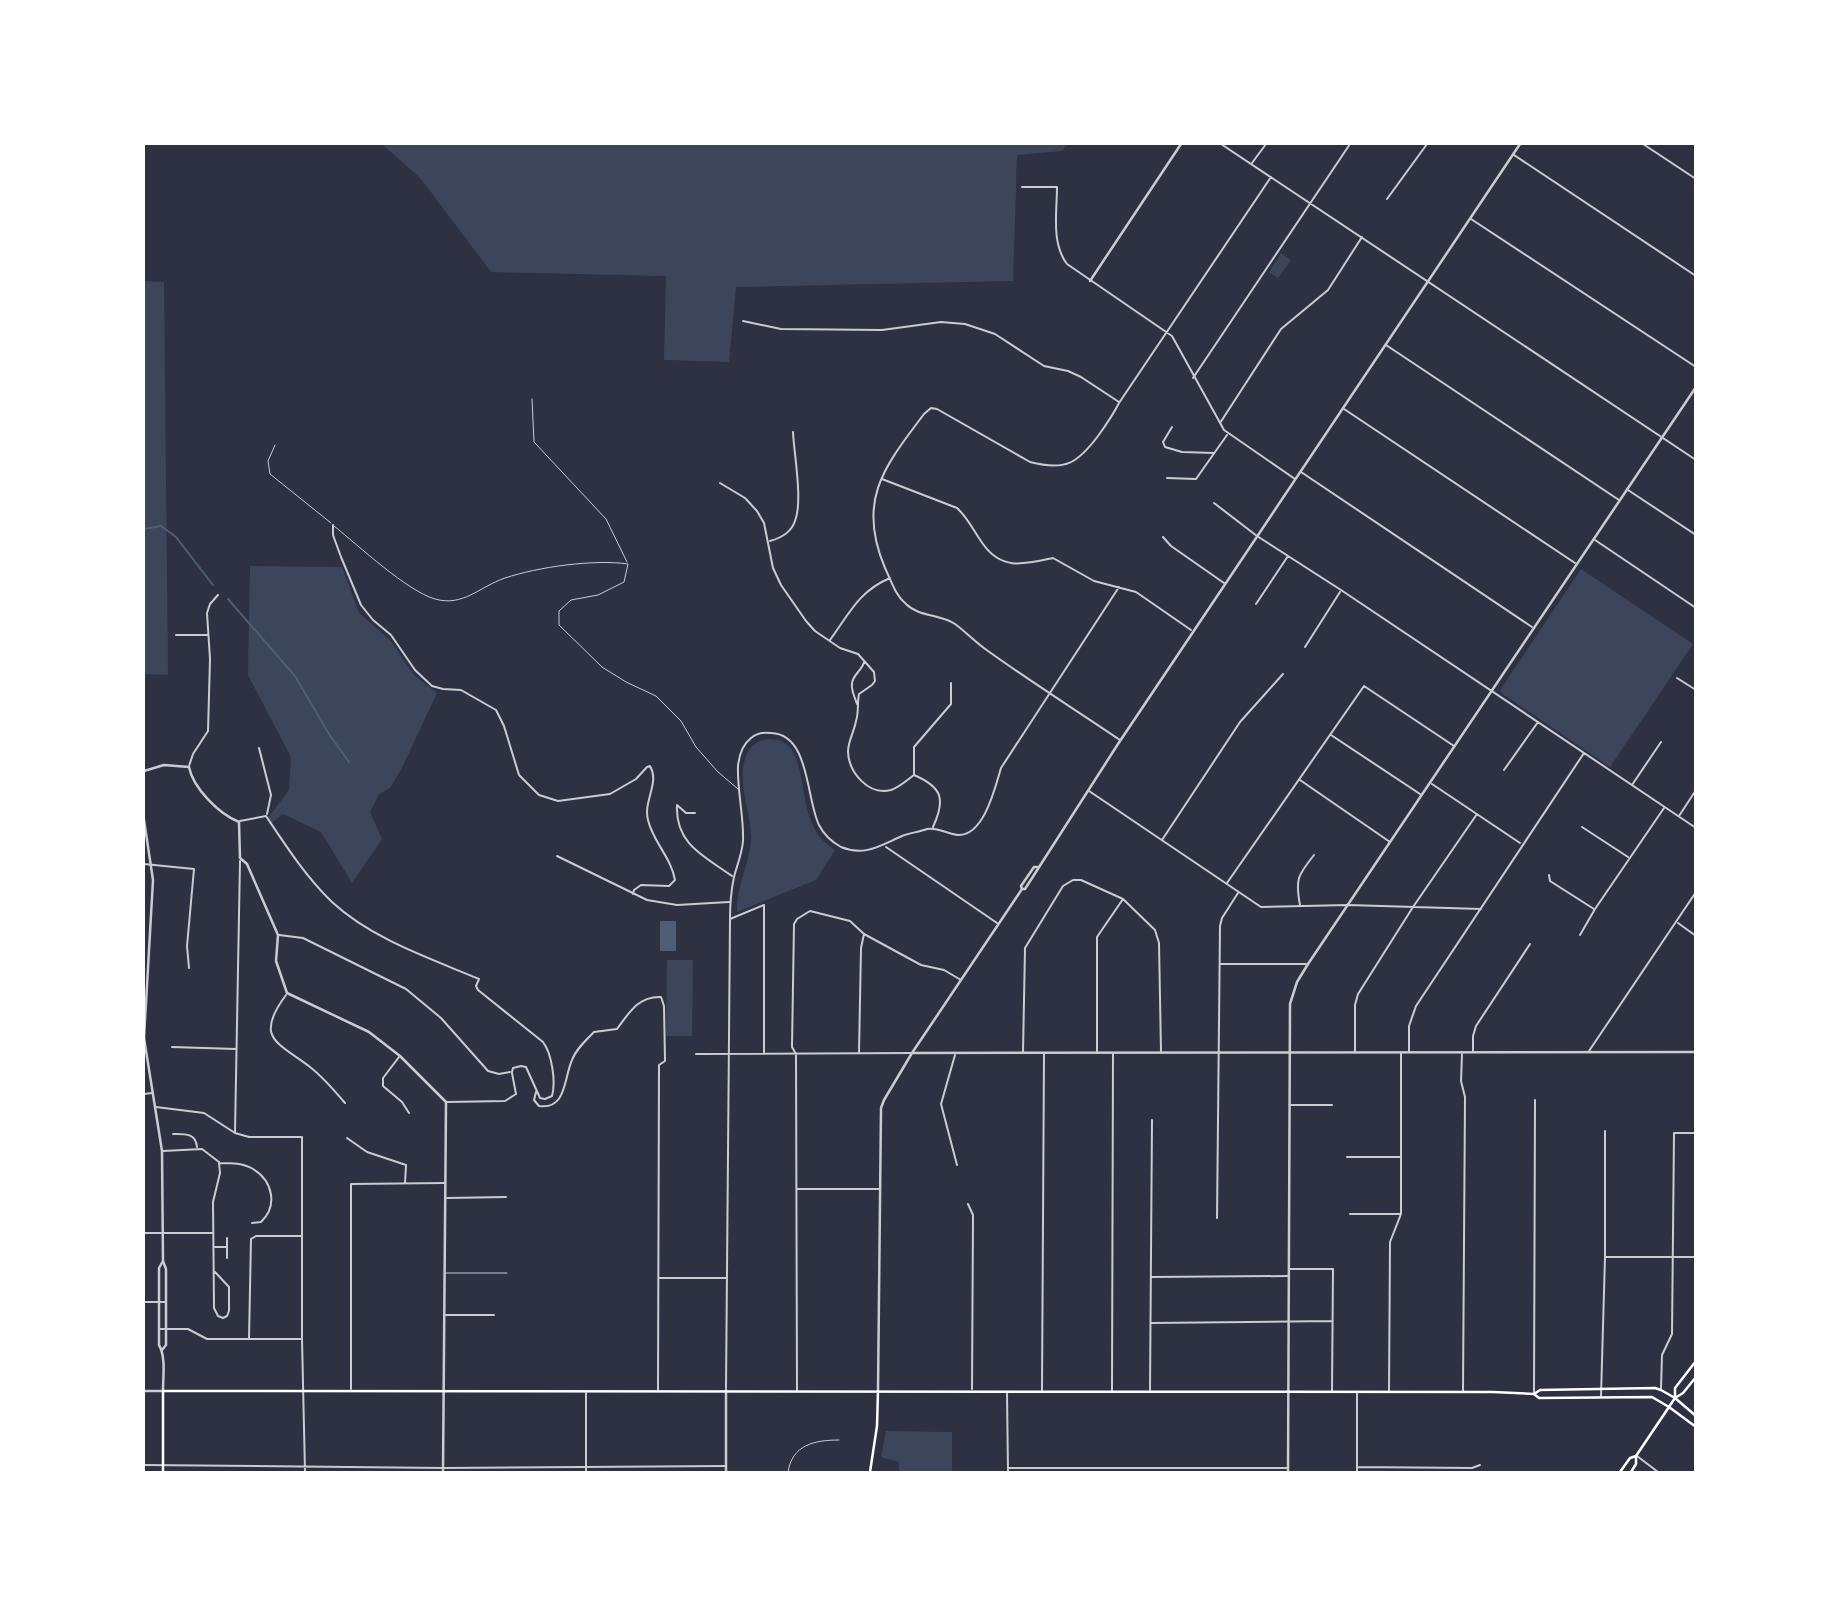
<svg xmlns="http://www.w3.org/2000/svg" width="1839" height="1616" font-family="'Zilla Slab',serif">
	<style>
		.green { fill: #3c4559 }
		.water { fill: #4f5d75 }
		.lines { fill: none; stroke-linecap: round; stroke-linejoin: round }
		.stream { stroke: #4f5d75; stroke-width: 2 }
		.service { stroke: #caccd0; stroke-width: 1 }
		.minor { stroke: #caccd0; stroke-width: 2 }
		.tertiary { stroke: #caccd0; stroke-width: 2.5 }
		.secondary { stroke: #fff; stroke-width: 2.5 }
		.primary { stroke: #fff; stroke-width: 2.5 }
	</style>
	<rect width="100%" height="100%" fill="#2d3142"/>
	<path class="green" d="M382,144H1067L1062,151L1017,155L1013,281L736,287L729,362L664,360L666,276L491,272L421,179Z
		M1281,253L1291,260L1278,278L1269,272Z
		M144,281L164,282L168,675L144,674Z
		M250,566L342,567L359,613L391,641L414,675L437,693L401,770L390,788L379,794L370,812L382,839L352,883L321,832L283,814L272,823L268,818L289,790L291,757L248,675Z
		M1581,569L1693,644L1610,767L1501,693L1500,690Z
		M768,739L780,740L791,748C810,781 797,827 835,850L816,880L737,912C736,884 751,863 751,836C751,812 737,783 745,759C748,747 757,740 768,739Z
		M667,960H693L692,1036H666Z
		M886,1431L952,1432V1472H899V1462L881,1457Z"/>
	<path class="water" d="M660,921H676V951H660Z"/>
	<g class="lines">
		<path class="stream" d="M144,529L161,526L176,537L213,585
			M228,599L295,676L329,734L349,762"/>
		<path class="service" d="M532,399L534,442L606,519L627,562
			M275,445L268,461L270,474L331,523
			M334,526C359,546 407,591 435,599C463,607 479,587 505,578C538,567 594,559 628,564L624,582L598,595L571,600L559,611V625L602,667L626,682L656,696L681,721L696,747L718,772L738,789
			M446,1273H507
			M788,1472C792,1445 814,1440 839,1440"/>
		<path class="minor" d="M1221,144L1696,460
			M1643,144L1696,179
			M1514,155L1696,276
			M1252,163L1266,144
			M1022,187H1057C1057,212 1051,243 1067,264L1172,336L1224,430L1295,479
			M1387,199L1427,144
			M1471,219L1696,367
			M743,321L781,329L882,330L941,322L965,324L995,334L1044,366L1068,371L1081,377L1119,402
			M1386,345L1619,500
			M1193,378L1350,144
			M1344,409L1575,563
			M1220,423L1281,329L1328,290L1362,237
			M1172,427L1163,442L1165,447L1182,452L1214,453
			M1301,472L1532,627
			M1167,478L1196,479L1227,435
			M882,479L957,508C969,519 974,532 983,544C1002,571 1025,564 1053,558L1094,581L1136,592L1191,630
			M720,483L745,498L757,511L764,523L773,568L781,585L806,621L815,631L840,648L858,654L874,672L875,681L872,685L859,694C857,703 859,712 856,721C854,732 848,741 848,752C849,773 869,796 891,790C900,787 907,780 914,775
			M1628,490L1696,535
			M1214,503L1257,536L1341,590L1696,828
			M333,525V535L341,557L361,605L373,620L391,635L415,670L432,686L443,689L461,690L496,710L504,726L519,775L539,795L558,801L610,794L636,779L647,767L650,766C660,783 643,801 648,820C653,842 671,857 675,880L669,886L641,885L634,890L633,894
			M1163,537L1171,546L1224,583
			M1595,540L1696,608
			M770,541C781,538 791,533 795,521C803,501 794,454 793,432
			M1256,604L1288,556
			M176,635H207
			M830,640C849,614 859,591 890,578
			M1305,647L1340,592
			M1677,678L1696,690
			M857,704C855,698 851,690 852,684C852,675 862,671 864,662
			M1331,735L1420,794
			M1120,740C1076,710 1031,682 988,651C976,643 966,632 955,624C940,614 919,617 906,604C895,595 891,580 885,568C856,500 885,466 924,414L931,408L937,409L1030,462C1065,471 1077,464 1098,436C1106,425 1113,415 1119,403L1271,177
			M259,748L271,795L267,814
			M189,766L193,754L208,731L210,659L207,613L210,604L218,595
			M1504,770L1538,722
			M914,774V747L951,704V683
			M914,775C942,787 946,799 933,827
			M1300,780L1390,842
			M1432,784L1520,843
			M1632,785L1661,742
			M1089,791L1261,907L1348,905L1481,909
			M695,813H686L677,805C675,844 704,856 732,876
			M1679,816L1696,790
			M240,821L266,816C286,846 306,877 332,902C372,939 429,958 479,979L476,986L478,990L543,1042C552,1054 556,1082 552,1096L545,1099L540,1098L526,1067L521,1066L513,1068L512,1072
			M1582,827L1628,857
			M1162,840L1240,722L1283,674
			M886,847L997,923
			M557,856L647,900L677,905L729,902
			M144,864L194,869L187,946L189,968
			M1549,875L1550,881L1594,909
			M1227,883L1364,686L1454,746
			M1300,905C1295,879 1298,875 1314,855
			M730,919L764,905V1053
			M1678,923L1696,936
			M279,935L303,938L406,989L441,1018L488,1071L499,1074L510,1072
			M1580,935L1595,909L1664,808
			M1221,964H1306
			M286,995C254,1038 277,1042 310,1067C323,1077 334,1090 345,1103
			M1696,1026V1037
			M172,1047L236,1049
			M1473,1051V1036L1476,1026L1530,944
			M1589,1051L1696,892
			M1355,1052V1005L1358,994L1413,907L1477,814
			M1409,1052V1026L1416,1006L1584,753
			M859,1053L861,948L864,934
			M1023,1053L1025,948L1063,886L1073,880H1081L1123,899L1155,930L1159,943L1161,1052
			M1097,1053V937L1123,899
			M696,1054L912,1053
			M1462,1054L1461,1081L1465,1097L1463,1391
			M955,1055L941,1104L957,1165
			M399,1057L383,1078V1086L402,1102L409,1113
			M536,1092L534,1100L539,1106C567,1110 564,1077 572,1060C576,1049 586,1040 594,1032L617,1029C629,1013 638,996 661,997L664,1006L665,1061L659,1065L658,1390
			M144,1094L152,1093
			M447,1102L505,1101L516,1094L512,1073
			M1290,1105H1332
			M156,1107L204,1113L235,1133L249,1137H302V1339L305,1472
			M235,1132L240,861
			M173,1134C185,1134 196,1133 197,1147
			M347,1138L367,1152L406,1165L405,1183
			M163,1151L202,1149L219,1162
			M1347,1157H1401
			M220,1163C232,1163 243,1163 253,1169C273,1181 278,1206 261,1222L252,1223
			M798,1189H880
			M447,1198L506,1197
			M968,1204L973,1215L972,1389
			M1350,1214H1401
			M1217,1218L1220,926L1222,918L1238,893
			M144,1233H212
			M215,1247H226
			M1606,1257H1696
			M227,1258V1238
			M1289,1269H1333L1332,1391
			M215,1272L229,1287V1311L227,1316L223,1318L218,1316L214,1308L213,1202L220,1173L219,1163
			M1151,1277L1288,1276
			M659,1278H727
			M144,1302H166
			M446,1315H494
			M1151,1323L1332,1321
			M159,1329H188L207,1339H301
			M249,1339L251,1239L256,1236H302
			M726,1388L730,919C730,905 731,891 734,877C737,865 742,854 743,841C744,816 737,791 738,766C739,756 742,745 751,738C756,734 764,732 771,733C810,734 806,799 819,825C824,835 832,842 841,847C865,857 881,845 902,836C909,833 919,832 927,829C938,827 947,834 958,835C984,836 995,788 1001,768L1119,587
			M1661,1388L1662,1355L1672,1334L1674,1133H1696
			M351,1389V1184L445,1183
			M797,1390L796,1054L792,1047L794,924L797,919L810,911L850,921L864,934L921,965L944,970L961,980
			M1042,1390L1044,1054
			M1112,1390L1113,1053
			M1150,1390L1152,1120
			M1389,1391L1390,1242L1401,1214V1053
			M1007,1393L1008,1472
			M1357,1393V1472
			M1534,1393L1535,1100
			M1601,1396L1605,1257V1131
			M1637,1456L1658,1472
			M144,1465L443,1468L726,1466
			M1357,1467L1472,1468L1480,1465
			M1008,1468H1287
			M586,1472V1393"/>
		<path class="tertiary" d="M1090,281L1181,144
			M144,771L164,765L189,767C193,788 219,814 239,822L240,858L247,864L278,935L276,961L287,993L369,1032L400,1056L446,1102L443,1472
			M144,820L153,880L144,1038L162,1151L163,1261L159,1268V1345C166,1357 163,1377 163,1391H144
			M1022,889L1021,886L1034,867H1037
			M912,1053L1696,1052
			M162,1350L166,1345V1269L163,1261
			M878,1391L881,1108L884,1100L912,1053L1022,889H1025L1118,744L1520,144
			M726,1472V1390
			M1288,1472L1290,1004L1297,982L1308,964L1696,387"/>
		<path class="secondary" d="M1534,1394L1540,1390L1655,1388L1661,1390L1675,1398
			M163,1472V1391L1493,1392L1534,1394L1539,1398L1652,1397L1669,1407
			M870,1472L877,1426L878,1391"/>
		<path class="primary" d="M1675,1398V1388L1696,1361
			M1675,1398L1696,1416
			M1669,1407L1696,1427
			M1620,1472L1630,1458L1636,1456L1675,1398L1683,1393L1696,1377
			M1631,1472L1636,1464V1456"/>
	</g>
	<rect width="1839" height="1616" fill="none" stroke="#ffffff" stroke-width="290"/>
</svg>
